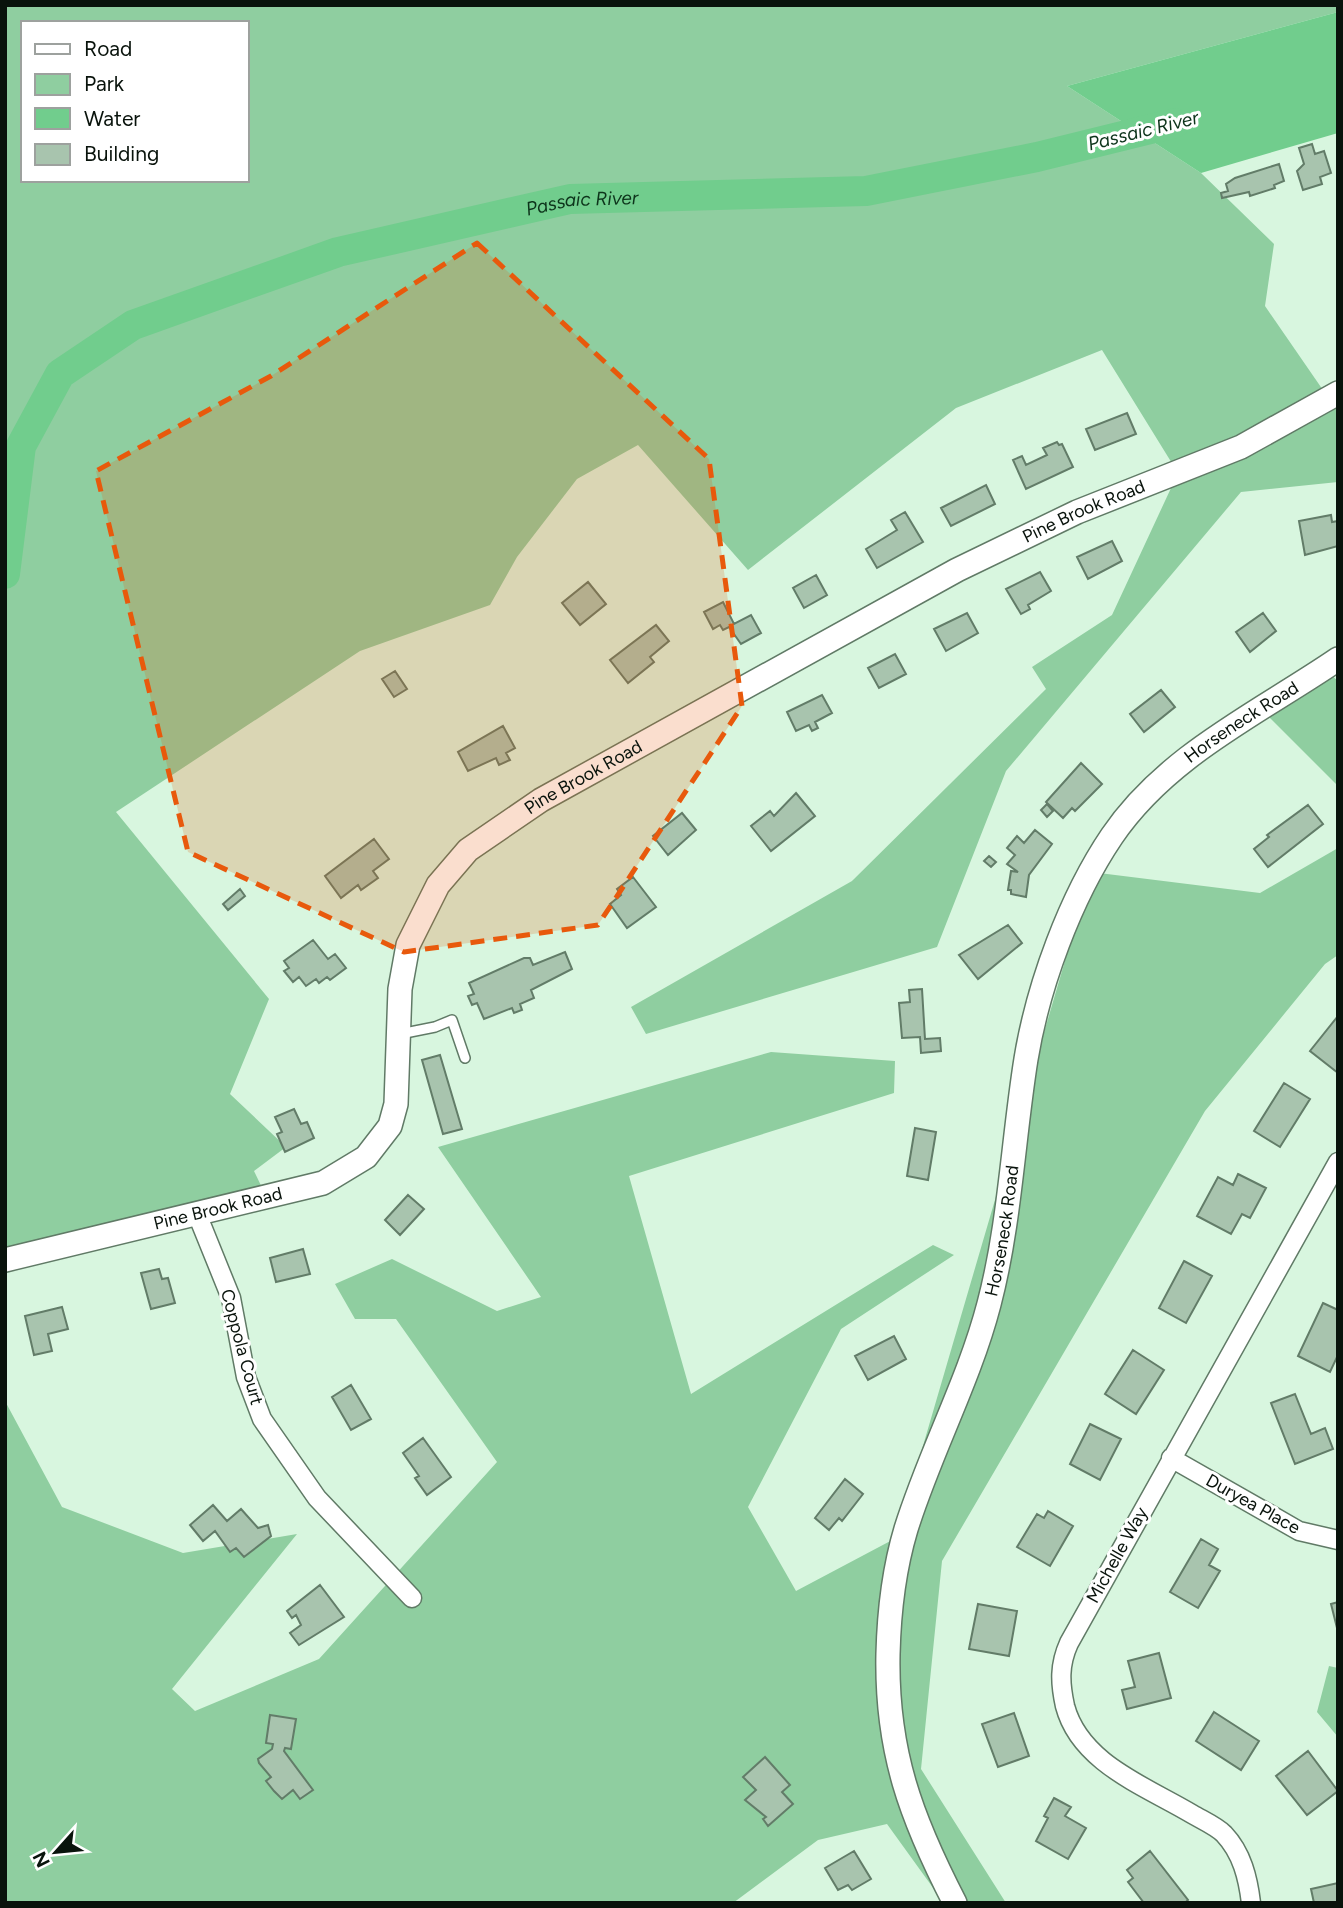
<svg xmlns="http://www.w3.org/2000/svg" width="1343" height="1908" font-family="Figtree,sans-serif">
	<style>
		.green { fill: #8fcea0; fill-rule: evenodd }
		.water { fill: #71cd8d }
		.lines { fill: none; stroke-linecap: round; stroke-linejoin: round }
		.river { stroke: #71cd8d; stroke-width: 30 }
		.building { fill: #a8c4ae; stroke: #627c68; stroke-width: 2 }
		.service-casing { stroke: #607a66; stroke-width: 12 }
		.minor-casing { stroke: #607a66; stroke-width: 21 }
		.tertiary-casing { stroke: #607a66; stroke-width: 26 }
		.service { stroke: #fff; stroke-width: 9 }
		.minor { stroke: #fff; stroke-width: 18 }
		.tertiary { stroke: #fff; stroke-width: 23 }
		.marked { fill: #e8590c; fill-opacity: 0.2; stroke: #e8590c; stroke-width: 5; stroke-dasharray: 14 9; stroke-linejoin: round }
		.labels { text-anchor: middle; stroke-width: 6; stroke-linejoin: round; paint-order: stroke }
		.street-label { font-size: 18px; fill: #09130c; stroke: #fff }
		.water-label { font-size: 19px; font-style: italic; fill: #0d341b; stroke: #fff }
	</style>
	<rect width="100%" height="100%" fill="#d8f6df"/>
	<path class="green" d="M5,5H1338V12L1067,86L1201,173L1274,244L1265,306L1325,393L1338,387V482L1241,492L1006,771L937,947L646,1034L631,1007L852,881L1046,689L1032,667L1112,615L1178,473L1102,350L956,408L748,570L638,445L577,479L517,557L490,605L360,651L116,812L269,999L230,1094L286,1147L254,1171L266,1196L5,1256ZM23,23H247V180H23Z
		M1323,668L1338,681V786L1258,706Z
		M1338,848V955L1325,964L1205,1111L942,1561L921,1769L1006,1903H944L887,1824L818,1840L733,1903H5V1401L62,1507L183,1553L297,1534L172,1689L195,1711L319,1659L497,1462L396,1319H355L335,1284L392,1259L497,1311L541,1297L438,1147L771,1052L895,1061L894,1093L629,1176L691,1394L933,1245L954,1255L841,1329L748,1507L796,1591L896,1538L1091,872L1260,893Z
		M1329,1666L1338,1668V1737L1317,1712Z"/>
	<path class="water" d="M1338,12V133L1201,173L1067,86Z"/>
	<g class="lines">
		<path class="river" id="s1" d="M5,574L21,446L60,374L133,325L338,252L570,199L866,191L1037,157L1175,123"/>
	</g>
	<path class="building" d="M1312,144L1315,154L1324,151L1331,173L1320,177L1322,184L1303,190L1297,171L1304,164L1299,148Z
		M1279,164L1284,181L1274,185L1275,188L1250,196L1249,192L1222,198L1221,193L1228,191L1226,184L1235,178Z
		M1127,413L1136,434L1095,450L1086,429Z
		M1057,442L1059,445L1062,444L1073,467L1026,489L1013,460L1022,456L1026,465L1047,455L1043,448Z
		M986,485L995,504L951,526L941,508Z
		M905,512L923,542L877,568L866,549L897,530L891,520Z
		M1331,515L1332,522L1338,521V546L1305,555L1299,521Z
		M1112,541L1122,561L1088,579L1077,557Z
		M1040,572L1051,591L1028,605L1030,609L1021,614L1006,589Z
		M816,575L827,595L804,608L793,588Z
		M588,582L606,604L580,625L562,603Z
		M723,602L734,624L751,615L761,633L741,644L729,627L723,630L720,625L713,629L704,612Z
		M967,613L978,633L946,651L934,629Z
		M1263,613L1276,631L1250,652L1236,632Z
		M656,625L669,641L650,657L654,662L628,683L610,660Z
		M895,654L906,674L879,688L868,668Z
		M395,671L407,689L394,697L382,679Z
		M1161,690L1175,707L1144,732L1130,714Z
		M822,695L832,713L815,722L818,728L812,731L809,725L796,731L787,712Z
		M503,726L515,748L506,753L510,760L499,765L496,758L468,771L458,752Z
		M1081,763L1102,784L1075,811L1072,808L1063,818L1046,802Z
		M796,793L815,816L771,851L751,826L770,811L774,816Z
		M1047,804L1053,811L1047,817L1041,810Z
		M1308,805L1323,824L1268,867L1254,849L1269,837L1267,835Z
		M682,813L696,830L668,855L653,836Z
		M1035,830L1052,844L1029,875L1026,897L1011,894V890H1008L1011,871L1018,872L1007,864L1015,855L1007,848L1017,836L1024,843Z
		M374,839L389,859L373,871L378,878L361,890L358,885L341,898L325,876Z
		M989,856L996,862L991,867L984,861Z
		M633,877L656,907L627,928L610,904L621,895L617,889Z
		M240,889L245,896L228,910L223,904Z
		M1008,925L1022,943L978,979L959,955Z
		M313,940L328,959L335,954L346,968L330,980L327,977L319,983L316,979L306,986L299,977L293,982L284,971L289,968L284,961Z
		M565,952L572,969L531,990L534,998L520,1004L522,1010L514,1013L512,1008L484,1019L477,1003L472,1005L468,996L474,994L469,983L524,958H530L533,965Z
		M922,989L925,1039L940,1038L941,1051L921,1053L920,1037L902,1038L899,1003L910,1002L909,990Z
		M1338,1016V1073L1310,1051Z
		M440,1055L462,1129L443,1134L422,1060Z
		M1284,1083L1310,1099L1280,1147L1254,1131Z
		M294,1109L301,1124L307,1122L314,1138L285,1152L277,1134L282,1132L275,1117Z
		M915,1128L936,1132L928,1180L907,1176Z
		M1238,1174L1266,1188L1250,1218L1242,1214L1231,1234L1197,1216L1218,1177L1233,1185Z
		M408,1195L424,1209L400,1235L385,1220Z
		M303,1249L310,1274L276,1282L270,1258Z
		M1184,1261L1212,1276L1186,1323L1159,1308Z
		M159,1269L162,1279L168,1278L175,1303L151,1309L141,1273Z
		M1323,1303L1338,1310V1355L1330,1372L1298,1356Z
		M62,1307L68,1329L48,1334L52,1351L34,1355L25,1316Z
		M894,1336L906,1359L868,1380L855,1356Z
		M1133,1350L1164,1370L1136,1414L1105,1394Z
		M351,1385L371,1419L351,1430L332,1397Z
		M1295,1394L1311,1434L1325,1428L1333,1449L1295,1464L1271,1403Z
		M1090,1424L1121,1439L1100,1480L1070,1464Z
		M423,1438L451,1477L427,1495L415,1478L419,1476L403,1453Z
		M845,1479L863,1494L842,1521L839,1518L829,1530L815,1518Z
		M213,1505L227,1521L241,1509L258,1528L268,1525L271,1536L244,1557L236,1548L230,1552L215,1531L203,1541L190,1525Z
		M1048,1511L1073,1526L1050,1566L1017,1547L1037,1514L1044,1518Z
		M1201,1539L1218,1549L1209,1565L1220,1571L1198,1608L1170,1592Z
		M320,1585L344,1617L299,1645L290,1633L301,1625L296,1615L292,1618L287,1611Z
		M1338,1602V1632L1331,1604Z
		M978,1604L1017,1611L1009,1656L969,1649Z
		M1159,1653L1171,1698L1127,1709L1122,1690L1135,1687L1128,1661Z
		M1214,1712L1259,1741L1241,1770L1196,1741Z
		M1014,1713L1029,1756L998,1767L982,1724Z
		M270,1715L296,1719L291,1749L285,1748L284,1751L313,1790L300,1799L293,1790L282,1799L274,1791L266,1781L271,1777L259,1763L258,1759L272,1749L273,1744L266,1743Z
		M1308,1751L1338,1791L1307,1815L1276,1776Z
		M765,1757L790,1785L782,1792L793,1804L768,1826L763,1819L766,1817L745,1800L756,1790L743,1777Z
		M1054,1798L1071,1807L1065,1816L1086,1828L1068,1859L1036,1841L1048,1818L1044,1816Z
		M854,1851L871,1879L852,1890L848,1885L838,1890L825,1868Z
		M1150,1851L1188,1900L1185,1903H1144L1128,1882L1133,1878L1127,1870Z
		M1338,1883V1903H1314L1311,1889Z"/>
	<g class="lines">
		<g class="service-casing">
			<path id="service" d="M400,1034L435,1027L452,1020L465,1058"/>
		</g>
		<g class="minor-casing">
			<path id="minor" d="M197,1214L231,1298L246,1377L262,1419L317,1498L412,1598
				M1171,1458L1299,1531L1338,1540
				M1251,1903C1248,1878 1242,1853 1224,1834C1216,1826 1202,1820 1192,1814C1145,1786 1080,1763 1065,1706C1060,1683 1059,1665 1069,1643L1338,1162"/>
		</g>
		<g class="tertiary-casing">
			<g id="tertiary">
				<path id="s2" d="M5,1260L323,1183L366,1157L390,1126L396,1104L400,989L408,945L438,885L468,850L541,800L957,570L1077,512L1241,447L1338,393"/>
				<path id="s3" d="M955,1903C911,1818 886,1751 888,1654C889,1612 894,1569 906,1529C930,1452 969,1381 989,1304C1010,1224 1013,1140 1026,1059C1038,986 1070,898 1112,836C1167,755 1259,713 1338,659"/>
			</g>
		</g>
		<use href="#service" class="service"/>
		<use href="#minor" class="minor"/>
		<use href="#tertiary" class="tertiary"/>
	</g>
	<path class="marked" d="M477,243L709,459L742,706L598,925L404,952L188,852L96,471L271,376Z"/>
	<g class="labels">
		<g class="street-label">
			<text dy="6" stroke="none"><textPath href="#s2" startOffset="1416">Pine Brook Road</textPath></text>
			<text dy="6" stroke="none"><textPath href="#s3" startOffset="1290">Horseneck Road</textPath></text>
			<text dy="6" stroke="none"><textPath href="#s2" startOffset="849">Pine Brook Road</textPath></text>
			<text dy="6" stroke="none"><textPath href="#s2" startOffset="219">Pine Brook Road</textPath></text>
			<text dy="6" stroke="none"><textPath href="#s3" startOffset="702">Horseneck Road</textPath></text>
			<text transform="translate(242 1347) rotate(75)" y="6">Coppola Court</text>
			<text transform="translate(1253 1504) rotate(29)" y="6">Duryea Place</text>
			<text transform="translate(1117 1555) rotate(-61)" y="6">Michelle Way</text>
		</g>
		<g class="water-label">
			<text transform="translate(1143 130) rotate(-14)" y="7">Passaic River</text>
			<text dy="7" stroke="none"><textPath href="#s1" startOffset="766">Passaic River</textPath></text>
		</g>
	</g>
	<rect width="1343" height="1908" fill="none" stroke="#09130c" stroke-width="14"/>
	<rect x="21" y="21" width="228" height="161" fill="#ffffff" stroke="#9da19e" stroke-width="2"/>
	<rect x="35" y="44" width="35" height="10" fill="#ffffff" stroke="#9da19e" stroke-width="2"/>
	<text x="84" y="56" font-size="21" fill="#09130c">Road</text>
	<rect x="35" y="74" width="35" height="21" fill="#8fcea0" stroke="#9da19e" stroke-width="2"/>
	<text x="84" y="91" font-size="21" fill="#09130c">Park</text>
	<rect x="35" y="108" width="35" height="21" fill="#71cd8d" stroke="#9da19e" stroke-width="2"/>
	<text x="84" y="126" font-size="21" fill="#09130c">Water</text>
	<rect x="35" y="144" width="35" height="21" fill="#a8c4ae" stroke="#9da19e" stroke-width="2"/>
	<text x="84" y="161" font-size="21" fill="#09130c">Building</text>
	<g transform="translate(56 1852) rotate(243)" stroke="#ffffff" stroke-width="5" paint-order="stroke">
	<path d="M0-5L12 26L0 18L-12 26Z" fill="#09130c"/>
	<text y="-10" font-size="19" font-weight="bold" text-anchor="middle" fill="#09130c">N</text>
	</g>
</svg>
